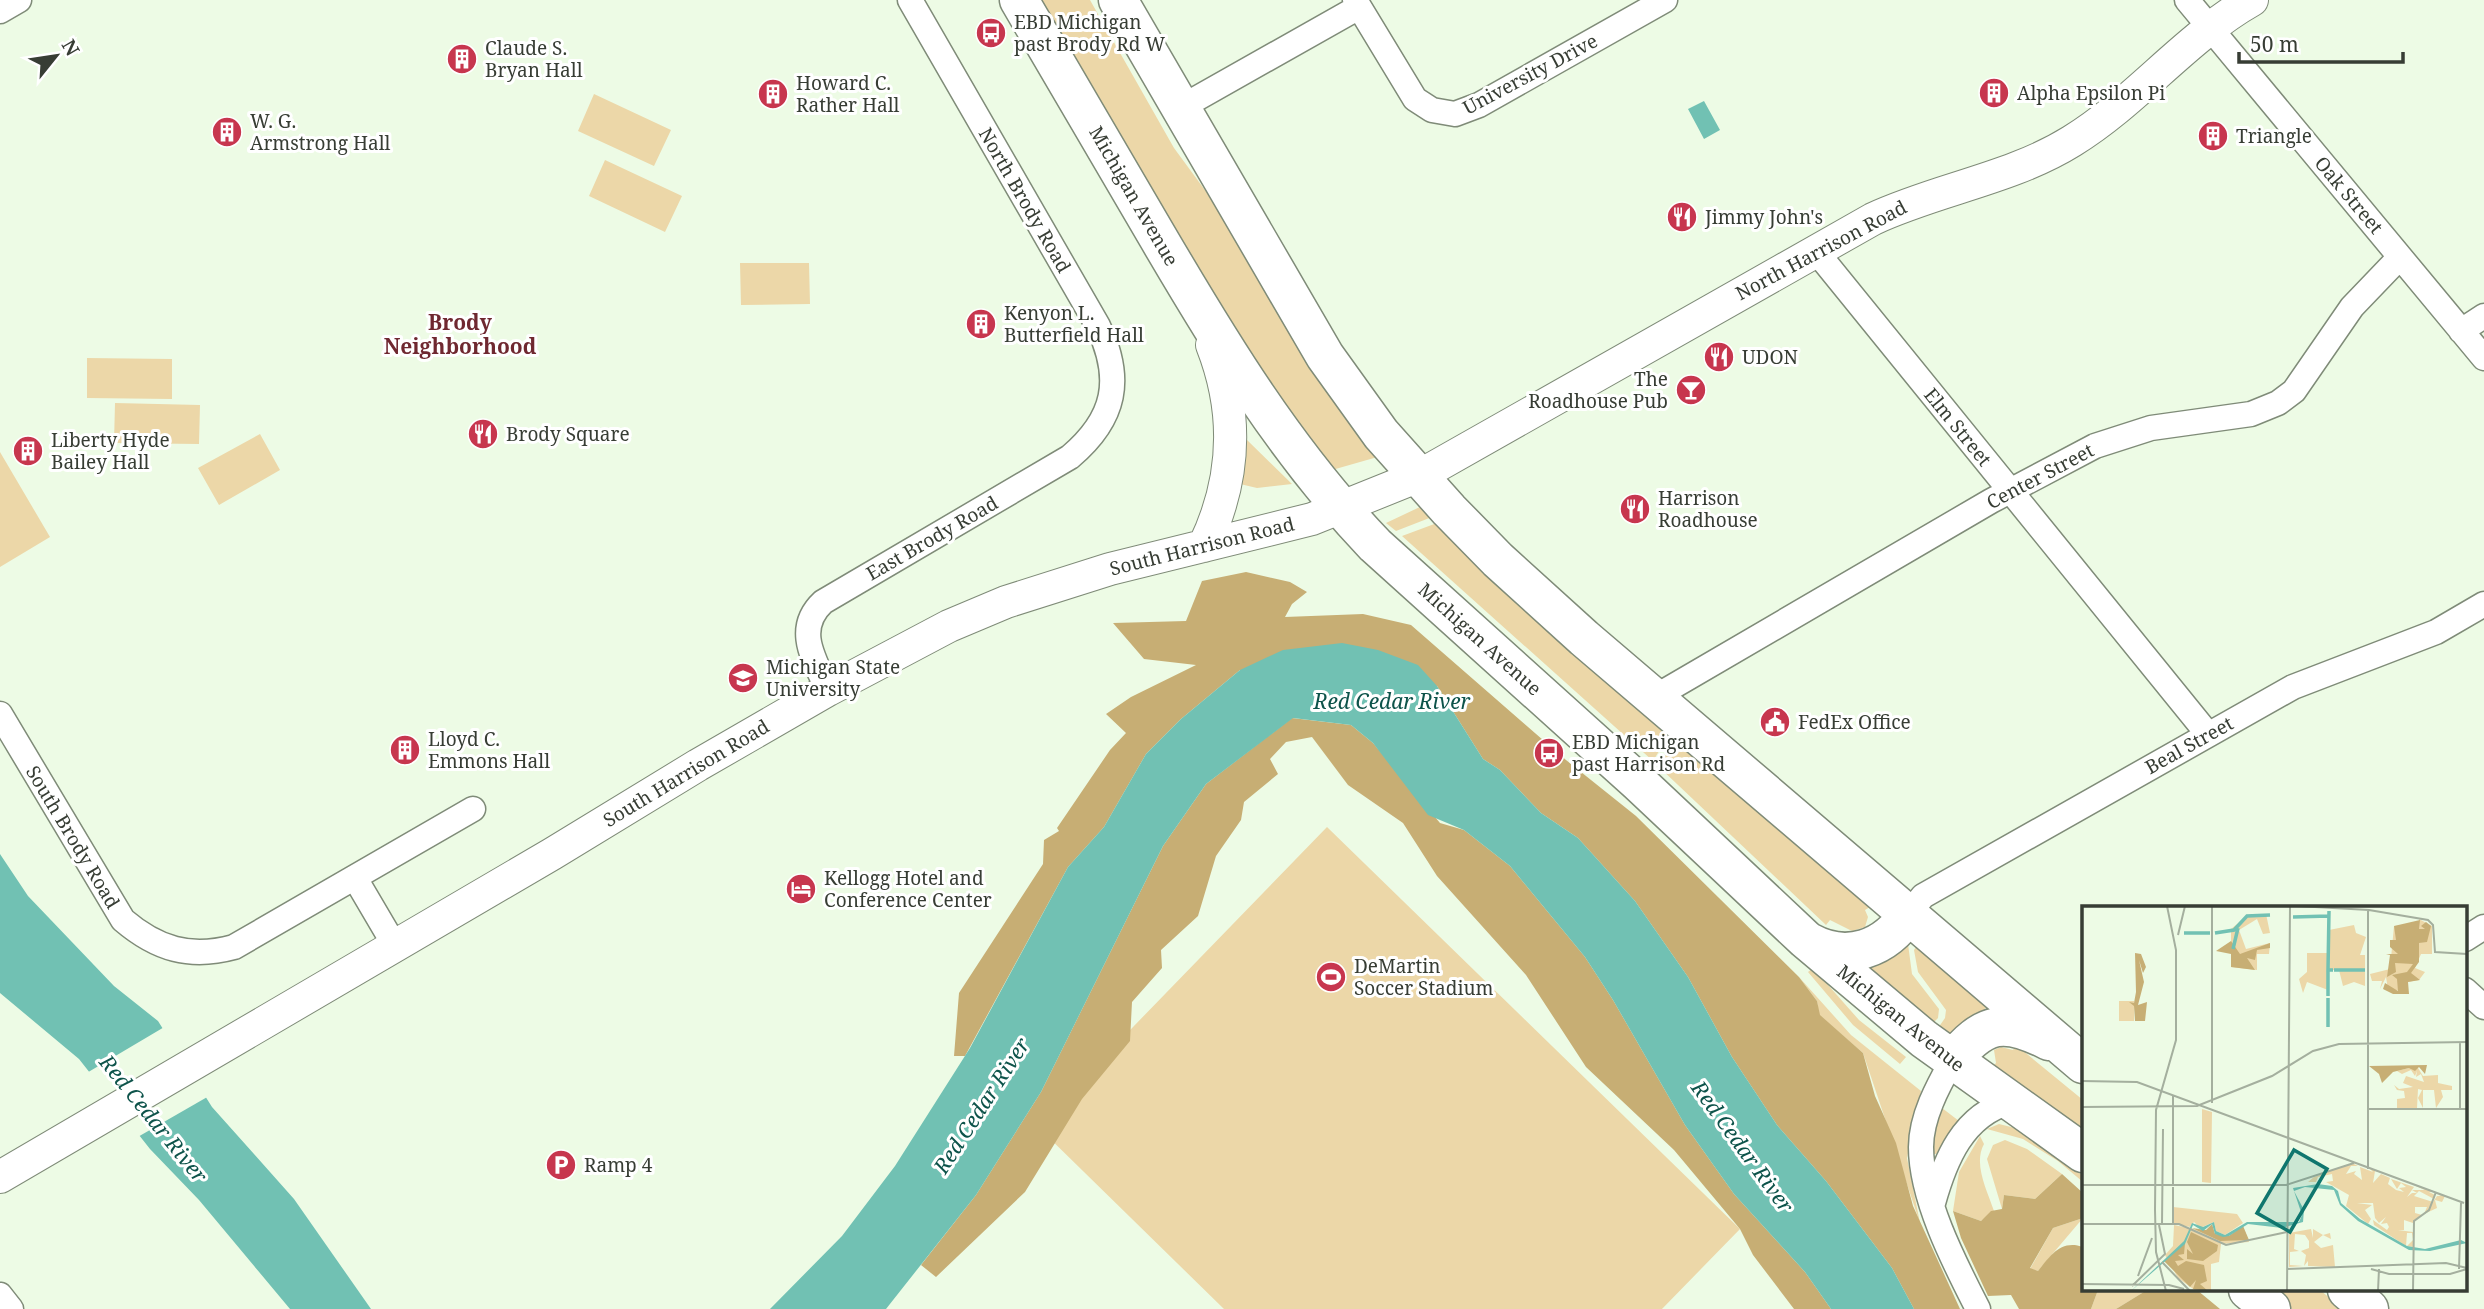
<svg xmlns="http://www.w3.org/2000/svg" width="2484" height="1309" font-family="'Noto Serif',serif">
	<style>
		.green { fill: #ecd7a8 }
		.forest { fill: #c7ae74 }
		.water { fill: #71c1b3 }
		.pier { fill: #edfbe5 }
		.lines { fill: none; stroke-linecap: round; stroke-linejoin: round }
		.minor-casing { stroke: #7f8b78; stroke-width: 27 }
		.tertiary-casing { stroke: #7f8b78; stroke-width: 34 }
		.primary-casing { stroke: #7f8b78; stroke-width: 41 }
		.minor { stroke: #fff; stroke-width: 24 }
		.tertiary { stroke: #fff; stroke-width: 32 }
		.primary { stroke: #fff; stroke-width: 38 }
		.labels { text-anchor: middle; stroke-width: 6; stroke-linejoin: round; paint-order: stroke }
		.poi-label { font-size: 19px; fill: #373d34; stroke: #fff; text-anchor: start }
		.street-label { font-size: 19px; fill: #373d34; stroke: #fff }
		.neighbourhood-label { font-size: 21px; font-weight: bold; fill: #6f2830; stroke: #fff }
		.water-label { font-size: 21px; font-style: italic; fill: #0d534a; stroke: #fff }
		.inset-river { fill: none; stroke: #71c1b3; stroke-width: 3.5 }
		.inset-road { fill: none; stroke: #a4af9e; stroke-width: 2 }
		.view { fill: #0f766e; fill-opacity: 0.15; stroke: #0f766e; stroke-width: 3.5 }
		.inset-edge { fill: none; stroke: #373d34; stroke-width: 3.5 }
	</style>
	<rect width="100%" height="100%" fill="#edfbe5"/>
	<path class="green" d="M1031,0H1090L1174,148L1235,231L1381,456L1325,472L1297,437Z
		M594,94L671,130L654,166L578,131Z
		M605,160L682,196L665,232L589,196Z
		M740,263H809L810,304L741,305Z
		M87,358L172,359V399L87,398Z
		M115,403L200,405L199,444L114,443Z
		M260,434L280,470L219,505L198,468Z
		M1245,438L1246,439L1292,484L1257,488L1240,484Z
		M0,452L50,537L0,567Z
		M1422,506L1432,517L1396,531L1386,523Z
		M1437,523L1672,730L1653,761L1402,536Z
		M1677,735L1870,907L1865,910L1868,917L1865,927L1852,931L1830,920L1826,925L1659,767Z
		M1327,827L1740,1229L1662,1309H1224L1037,1126Z
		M1919,943L1988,1006L1951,1039L1936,1031L1945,1018L1946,1010L1918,972L1914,950Z
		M1908,944L1912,974L1939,1009L1938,1018L1930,1026L1867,969Z
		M1813,968L1859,1020L1906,1057L1900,1064L1853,1025L1808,972Z
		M1799,977L1851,1035L1921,1091L1907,1158L1920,1223L1863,1053L1819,1015L1817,1001Z
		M2016,1045L2083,1100V1141L1992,1067L1996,1063L1994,1050L2001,1047L2013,1050Z
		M1942,1108L1959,1121L1936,1154H1933L1931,1139Z
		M1999,1124L2023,1130L2083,1176V1182L2058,1161L2023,1139L1987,1129Z
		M1980,1136L1984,1144C1973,1164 1987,1190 1994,1211L1981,1221L1953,1211L1959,1172Z
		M2005,1140L2027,1149L2062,1174L2035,1199L2004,1195L2002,1209L1987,1159L1993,1145Z
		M2083,1218L2038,1271L2030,1269L2053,1228Z
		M2098,1290H2147L2116,1309H2091Z
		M2269,1290H2320L2343,1309H2292Z"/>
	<path class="forest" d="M1246,572L1290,582L1307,592L1292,604L1285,617L1363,614L1411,625L1566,760L1636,816L1799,977L1817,1001L1820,1015L1863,1053L1875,1096L1896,1143L1913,1206L1960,1309H1914L1892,1268L1826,1181L1777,1125L1732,1057L1688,977L1635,901L1578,838L1541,813L1500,770L1483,759L1437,686L1240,670L1181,719L1146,754L1104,827L1068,867L965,1056H954L959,993L1043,864L1044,840L1059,831L1057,828L1110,750L1126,733L1106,714L1131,697L1196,665L1144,659L1113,623L1186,621L1202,581Z
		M1292,718L1351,725L1373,743L1440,823L1464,830L1510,866L1585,957L1613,1000L1685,1125L1734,1194L1805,1272L1831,1309H1794L1753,1255L1740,1229L1674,1150L1586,1067L1526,975L1437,876L1403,823L1348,785L1312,737L1286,742L1270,759L1278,774L1244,802L1241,820L1216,856L1198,916L1161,950L1162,968L1132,1002L1130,1041L1082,1099L1025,1192L936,1277L921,1265L976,1195L1041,1092L1163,846L1206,784Z
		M2062,1174L2083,1193V1218L2053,1228L2030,1268L2038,1271C2050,1256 2061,1239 2083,1247V1290H2098L2091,1309H2019L2011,1295L1988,1296L1961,1238L1953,1211L1981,1221L1991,1211L2002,1209L2004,1195L2035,1199Z
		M2147,1290H2197L2220,1309H2116Z"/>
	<path class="water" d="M1704,101L1720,130L1704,139L1688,109Z
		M1342,643L1378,650L1418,665L1437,686L1483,759L1500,770L1541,813L1578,838L1635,901L1688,977L1732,1057L1777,1125L1826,1181L1892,1268L1914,1309H1831L1805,1272L1734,1194L1685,1125L1613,1000L1585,957L1510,866L1464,830L1428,815L1373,743L1351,725L1293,718L1206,784L1163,846L1041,1092L976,1195L886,1309H770L842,1236L895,1166L970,1048L1068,867L1104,827L1146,754L1181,719L1240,670L1283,650Z
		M0,854L28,896L114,986L158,1021L212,1107L294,1199L371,1309H290L199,1200L150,1149L79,1059L0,993Z"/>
	<path class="pier" d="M166,1026L209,1096L136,1138L85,1074Z"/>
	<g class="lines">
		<g class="minor-casing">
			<path id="minor" d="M1355,0L1415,99L1432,110L1455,114L1479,105L1665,0
				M2187,0L2484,358
				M0,11L19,0
				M1180,108L1359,7
				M1815,250L2207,733
				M2461,331L2484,316
				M828,690C814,659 794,629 823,602L1070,457C1116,418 1123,379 1098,326L910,0
				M1655,697L1991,501L2095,446L2151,428L2251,414L2278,403L2294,391L2352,307L2400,257
				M0,714L123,920C157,949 190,959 234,947L473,809
				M355,878L395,946
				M1909,913L1923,896L2293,687L2436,632L2484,604
				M2465,939L2484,927
				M2465,990L2484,1007
				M1952,1061C1938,1086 1921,1117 1921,1147C1921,1199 1955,1264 1978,1309
				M1933,1203C1945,1160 1963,1115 2010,1102
				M0,1295L11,1309"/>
		</g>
		<g class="tertiary-casing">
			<path id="tertiary" d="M1204,546C1236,480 1239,414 1212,345
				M0,1177L552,854L698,765L828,690L949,626L1006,602L1110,569L1312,519L1419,476L1873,219C1937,189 2011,179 2072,141C2137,101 2185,38 2252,0"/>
		</g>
		<g class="primary-casing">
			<path id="primary" d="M1019,0C1065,78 1110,156 1156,234C1221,345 1286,452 1375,545L1638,782L1805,939L1924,1039L2083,1153
				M1118,0L1325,356L1381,434L1449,510L1498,560L1584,638L2083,1064
				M1809,942C1847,963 1886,949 1909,913
				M1952,1061C1984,1021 2004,1018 2049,1041
				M2248,1290L2271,1309
				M2347,1290L2369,1309"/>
		</g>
		<use href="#minor" class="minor"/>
		<use href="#tertiary" class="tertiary"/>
		<use href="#primary" class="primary"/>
	</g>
	<defs>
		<g id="bus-disc" transform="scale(1.575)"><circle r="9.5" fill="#c7364e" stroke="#fff"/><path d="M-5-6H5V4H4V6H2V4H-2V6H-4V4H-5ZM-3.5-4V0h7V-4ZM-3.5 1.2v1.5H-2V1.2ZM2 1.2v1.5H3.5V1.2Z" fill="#fff"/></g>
		<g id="building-disc" transform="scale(1.575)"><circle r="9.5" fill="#c7364e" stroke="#fff"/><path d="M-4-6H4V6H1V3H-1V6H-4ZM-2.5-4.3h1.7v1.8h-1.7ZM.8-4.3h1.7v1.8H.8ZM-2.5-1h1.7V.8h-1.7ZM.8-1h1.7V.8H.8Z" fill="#fff"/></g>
		<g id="restaurant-disc" transform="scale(1.575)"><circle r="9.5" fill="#c7364e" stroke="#fff"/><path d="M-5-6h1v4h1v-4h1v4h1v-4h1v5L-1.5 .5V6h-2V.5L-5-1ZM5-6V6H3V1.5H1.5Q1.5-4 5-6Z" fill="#fff"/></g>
		<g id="bar-disc" transform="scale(1.575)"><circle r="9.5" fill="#c7364e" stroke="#fff"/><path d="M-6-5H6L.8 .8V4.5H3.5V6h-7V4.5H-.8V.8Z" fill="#fff"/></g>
		<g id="university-disc" transform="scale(1.575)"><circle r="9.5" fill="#c7364e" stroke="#fff"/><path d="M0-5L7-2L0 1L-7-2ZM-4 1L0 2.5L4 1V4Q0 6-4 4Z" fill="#fff"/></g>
		<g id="civic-disc" transform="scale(1.575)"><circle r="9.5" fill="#c7364e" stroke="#fff"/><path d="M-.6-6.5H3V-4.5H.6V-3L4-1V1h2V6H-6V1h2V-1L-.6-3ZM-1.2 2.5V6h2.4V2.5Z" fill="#fff"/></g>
		<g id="hotel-disc" transform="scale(1.575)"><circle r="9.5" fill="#c7364e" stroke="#fff"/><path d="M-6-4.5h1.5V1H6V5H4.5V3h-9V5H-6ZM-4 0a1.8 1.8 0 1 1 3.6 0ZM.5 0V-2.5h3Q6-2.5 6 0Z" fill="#fff"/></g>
		<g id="stadium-disc" transform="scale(1.575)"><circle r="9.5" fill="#c7364e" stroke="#fff"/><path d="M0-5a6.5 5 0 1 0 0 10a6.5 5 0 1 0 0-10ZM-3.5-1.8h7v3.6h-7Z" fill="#fff"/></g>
		<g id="parking-disc" transform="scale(1.575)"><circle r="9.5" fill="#c7364e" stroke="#fff"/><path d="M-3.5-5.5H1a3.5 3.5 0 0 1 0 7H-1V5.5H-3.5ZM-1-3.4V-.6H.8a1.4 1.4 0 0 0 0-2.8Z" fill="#fff"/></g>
	</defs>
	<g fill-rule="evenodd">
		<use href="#bus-disc" x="991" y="33"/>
		<use href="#building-disc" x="462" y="59"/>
		<use href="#building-disc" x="1994" y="93"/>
		<use href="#building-disc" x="773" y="94"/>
		<use href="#building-disc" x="227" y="132"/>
		<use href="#building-disc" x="2213" y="136"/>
		<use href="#restaurant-disc" x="1682" y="217"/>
		<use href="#building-disc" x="981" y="324"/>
		<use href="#restaurant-disc" x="1719" y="357"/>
		<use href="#bar-disc" x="1691" y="390"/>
		<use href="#restaurant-disc" x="483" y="434"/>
		<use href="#building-disc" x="28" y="451"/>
		<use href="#restaurant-disc" x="1635" y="509"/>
		<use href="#university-disc" x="743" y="678"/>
		<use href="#civic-disc" x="1775" y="722"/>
		<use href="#building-disc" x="405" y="750"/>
		<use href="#bus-disc" x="1549" y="753"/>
		<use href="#hotel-disc" x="801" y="889"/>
		<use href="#stadium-disc" x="1331" y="977"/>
		<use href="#parking-disc" x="561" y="1165"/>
	</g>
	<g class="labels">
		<g class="poi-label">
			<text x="1014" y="29">EBD Michigan<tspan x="1014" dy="22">past Brody Rd W</tspan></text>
			<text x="485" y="55">Claude S.<tspan x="485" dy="22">Bryan Hall</tspan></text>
			<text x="796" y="90">Howard C.<tspan x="796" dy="22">Rather Hall</tspan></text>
			<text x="2017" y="100">Alpha Epsilon Pi</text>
			<text x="250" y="128">W. G.<tspan x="250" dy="22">Armstrong Hall</tspan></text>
			<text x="2236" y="143">Triangle</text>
			<text x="1705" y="224">Jimmy John's</text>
			<text x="1004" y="320">Kenyon L.<tspan x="1004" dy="22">Butterfield Hall</tspan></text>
			<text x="1742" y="364">UDON</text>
			<text x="1668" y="386" text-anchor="end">The<tspan x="1668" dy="22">Roadhouse Pub</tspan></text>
			<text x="506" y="441">Brody Square</text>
			<text x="51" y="447">Liberty Hyde<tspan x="51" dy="22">Bailey Hall</tspan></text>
			<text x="1658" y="505">Harrison<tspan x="1658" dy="22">Roadhouse</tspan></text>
			<text x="766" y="674">Michigan State<tspan x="766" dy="22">University</tspan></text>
			<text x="1798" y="729">FedEx Office</text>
			<text x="428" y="746">Lloyd C.<tspan x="428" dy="22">Emmons Hall</tspan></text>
			<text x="1572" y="749">EBD Michigan<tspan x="1572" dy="22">past Harrison Rd</tspan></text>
			<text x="824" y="885">Kellogg Hotel and<tspan x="824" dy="22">Conference Center</tspan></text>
			<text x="1354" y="973">DeMartin<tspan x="1354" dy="22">Soccer Stadium</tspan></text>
			<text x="584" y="1172">Ramp 4</text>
		</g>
		<g class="street-label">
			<text transform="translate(1530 74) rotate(-28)" y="7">University Drive</text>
			<text transform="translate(2349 195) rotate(50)" y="7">Oak Street</text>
			<text transform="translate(1134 196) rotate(60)" y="7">Michigan Avenue</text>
			<text transform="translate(1025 200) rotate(60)" y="7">North Brody Road</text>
			<text transform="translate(1821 250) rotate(-28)" y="7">North Harrison Road</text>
			<text transform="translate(1958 427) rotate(51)" y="7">Elm Street</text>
			<text transform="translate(2040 476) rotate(-28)" y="7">Center Street</text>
			<text transform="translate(932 538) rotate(-30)" y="7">East Brody Road</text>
			<text transform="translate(1202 546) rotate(-14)" y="7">South Harrison Road</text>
			<text transform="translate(1480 639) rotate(42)" y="7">Michigan Avenue</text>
			<text transform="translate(2189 745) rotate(-29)" y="7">Beal Street</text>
			<text transform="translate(686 773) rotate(-31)" y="7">South Harrison Road</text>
			<text transform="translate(73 837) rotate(59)" y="7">South Brody Road</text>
			<text transform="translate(1901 1018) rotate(39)" y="7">Michigan Avenue</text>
		</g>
		<g class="neighbourhood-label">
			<text x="460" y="330">Brody<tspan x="460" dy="24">Neighborhood</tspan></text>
		</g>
		<g class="water-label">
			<text x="1392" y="709">Red Cedar River</text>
			<text transform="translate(982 1106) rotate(-57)" y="7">Red Cedar River</text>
			<text transform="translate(153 1119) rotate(51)" y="7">Red Cedar River</text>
			<text transform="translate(1742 1147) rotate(54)" y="7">Red Cedar River</text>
		</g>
	</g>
	<g transform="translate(2082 906)">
		<rect width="385" height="385" fill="#edfbe5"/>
		<path d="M184,8L188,27L181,28L175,13L157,24L164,43L188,37L187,48H175V64L149,61V23L166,9ZM337,13L350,20V48H339L333,62L343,66L337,74L325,76L326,86L306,83L304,71L298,83L300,75H290L288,68L308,63L312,20L337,18ZM272,19L274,27L284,31L278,49H283V80L272,76L261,80L257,64H246V84L225,76L221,87L217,73L225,66V47H247V24ZM37,95H52V115H37ZM327,162H336L341,170L356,169V177L370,180V184H359L361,191L354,202L352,184H341V202L336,192L340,184L336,183L335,202H315V193L323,192L322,185L315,184L312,179L317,183L331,181L321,177L324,170L342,176L339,168L334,171L335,165L333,170L329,164L320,168L315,165ZM120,203L130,206L129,277L120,276ZM270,257L276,260H269L264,268L274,265L272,268L280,274L278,261L291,266L287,262L301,267L293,265L291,277L299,268L308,272L306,278L314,284L322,286L317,282L324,281L319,277L315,283L309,273L332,281L325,291L330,287H335L330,284H343L327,277L352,286H347L353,289L352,293L337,285L332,290L351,296L355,290H359L355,288L363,290L360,296L353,294L355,302L342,308L345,301H333V307L340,309L331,317L322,314V324H316L331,326V341L325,340L331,334L330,327H325L324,340L292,319L291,314L305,324L307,321L305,317L299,318L304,311L297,317L293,312L291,297H275L290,299L283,304L289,313L286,318L264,300L267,289L244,276L251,275L250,268L236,271L234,276H226L232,271ZM91,301L155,308L161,317L143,329L134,325L132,316L118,322L112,316L108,321L91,317ZM92,319L147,330L161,320L167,336L139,338L137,356L129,358V385H114L96,372L83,349L91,340ZM229,323L231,332V323L241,329L248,327L249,333L241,329L232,336L239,342L251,339L253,361L226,360V355L222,360L224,349L219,345L227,342V335L223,329L213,328L212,343L217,345L208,346V359L221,360L207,361V327Z" fill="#ecd7a8"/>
		<path d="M338,14L337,23H343L339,20L344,16L349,20L345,36L337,37V56L329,67L338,74L326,76L327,88H311L301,83L303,77L316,85L315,73L310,69L325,66L331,58L313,57L314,66L305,71L308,49L304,48H316L308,41V34H314L312,20ZM149,35L158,48L188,37V42L175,44L173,54L165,52L173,64L149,61V48L134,45ZM53,47L59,48L64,61L61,67L57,54L62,76L56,99L65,96L63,115H53L52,100L47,96L52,97L54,86ZM345,159L343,168L337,161L333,165L327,162L311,166L300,177L297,168L287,160ZM130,318L133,328L147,330L161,320L167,334L138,335L110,322L124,324ZM109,326L136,339L135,345L121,355L105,353V343L111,348L105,336ZM103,337L102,348L96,349L102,354L93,355L96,360L104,355L122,359L125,375L118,378L126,385L111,383L114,374L108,381L82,355Z" fill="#c7ae74"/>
		<path d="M236,278L250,280L256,285L259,297L278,313L325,340L343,343L379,334L385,337L348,345L327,344L276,315L258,299L252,284L223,281L212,285L222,304L221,316L200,322L166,318L147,330L141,331L133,328L130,318L121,325L111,319L103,338L49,385L102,335L110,317L121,321L132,316L134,325L143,329L165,316H217L220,309L211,282Z" fill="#71c1b3"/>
		<path class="inset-river" d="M247,5L246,64H251M211,11L247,10M102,27H128M133,27L152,24L165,10L188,9M151,43L156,22M252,64H283M246,90V64M246,121V92"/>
		<path class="inset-road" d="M215,0L287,4L346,14L351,19L353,46L385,48M286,4V263M96,29L103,0M378,136V203M0,175L55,176L382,297M130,197V0M0,201L115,200L190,170L231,145L257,138L385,136M285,203H385M0,279H204L272,257M91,279V190M0,318H97L144,339L205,326M80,318L81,223M91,318V281M80,356L108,385M205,363L364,357L385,362M289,363L307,368H368L385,363M377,363L379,297M56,370L70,332M0,378L87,379L102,383M50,380L83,348L77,319M84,385L74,346L73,304L74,204L94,134V44L85,0M205,385L208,0M296,385L297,363M331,385L332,315L347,304L354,286"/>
		<path class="view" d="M212,244L245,263L208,326L175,307Z"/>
		<rect width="385" height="385" class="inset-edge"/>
	</g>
	<g transform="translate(56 56) rotate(60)" stroke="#ffffff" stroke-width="5" paint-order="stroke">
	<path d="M0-5L12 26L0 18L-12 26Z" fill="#373d34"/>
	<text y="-10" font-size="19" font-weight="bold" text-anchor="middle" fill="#373d34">N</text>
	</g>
	<path d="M2239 52v10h164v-10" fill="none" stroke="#373d34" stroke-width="3.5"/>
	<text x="2250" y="52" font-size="21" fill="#373d34" stroke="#ffffff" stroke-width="5" paint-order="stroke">50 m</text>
</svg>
